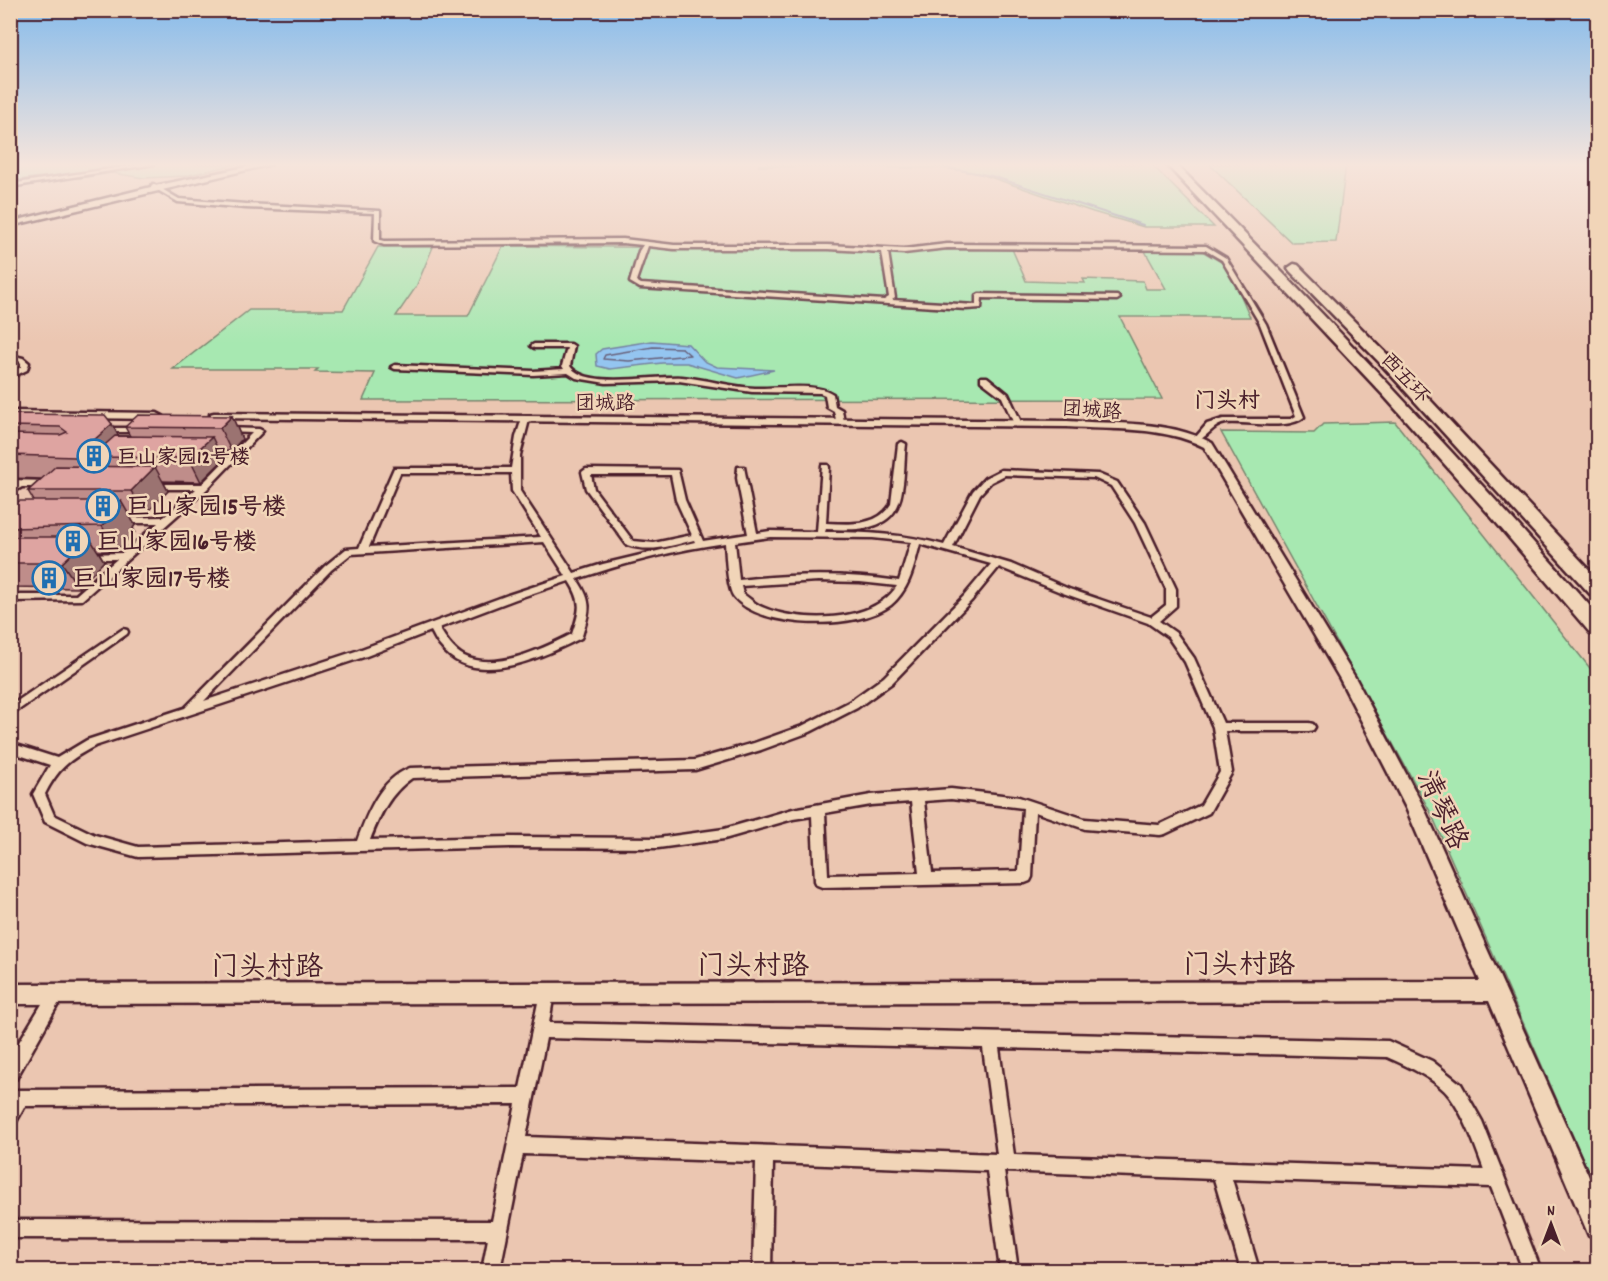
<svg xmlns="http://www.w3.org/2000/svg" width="1608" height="1281" font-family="Dekko,'LXGW WenKai TC',sans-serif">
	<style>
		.green { fill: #a7e8b1; stroke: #78846e; stroke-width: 1.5 }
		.water { fill: #94c5f0; stroke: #7683a1; stroke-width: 1.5 }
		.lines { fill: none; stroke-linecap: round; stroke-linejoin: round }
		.shore { stroke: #68617a; stroke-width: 1.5 }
		.stream { stroke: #7683a1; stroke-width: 2 }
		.street-casing { stroke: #4a1f2b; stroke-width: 5 }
		.secondary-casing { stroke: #4a1f2b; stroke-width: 5 }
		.highway-casing { stroke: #4a1f2b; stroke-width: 5 }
		.street { fill: #f1d5b8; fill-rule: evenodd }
		.secondary { fill: #f1d5b8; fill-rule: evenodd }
		.highway { fill: #f1d5b8; fill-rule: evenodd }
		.wall { fill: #bf8d8a; stroke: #4a1f2b; stroke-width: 1.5 }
		.shaded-wall { fill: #9b7371; stroke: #4a1f2b; stroke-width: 1.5 }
		.building { fill: #dea4a1; stroke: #4a1f2b; stroke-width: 1.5 }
		.labels { text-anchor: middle; stroke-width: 5; stroke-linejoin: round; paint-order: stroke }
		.far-street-label { font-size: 20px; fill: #4a1f2b; stroke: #f1d5b8 }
		.far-poi-label { font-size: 20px; font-weight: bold; fill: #4a1f2b; stroke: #f1d5b8; text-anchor: start }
		.far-quarter-label { font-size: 22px; font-weight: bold; fill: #4a1f2b; stroke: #f1d5b8 }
		.poi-label { font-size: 24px; font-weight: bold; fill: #4a1f2b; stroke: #f1d5b8; text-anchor: start }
		.near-street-label { font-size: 28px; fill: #4a1f2b; stroke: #f1d5b8 }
	</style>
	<rect width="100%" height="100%" fill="#ebc6b1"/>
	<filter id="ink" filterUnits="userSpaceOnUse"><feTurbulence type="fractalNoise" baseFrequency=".0167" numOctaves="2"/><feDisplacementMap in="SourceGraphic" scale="12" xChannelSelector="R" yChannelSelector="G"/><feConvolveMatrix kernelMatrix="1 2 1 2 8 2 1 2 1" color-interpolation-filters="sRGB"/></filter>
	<g filter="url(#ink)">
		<path class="green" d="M10,164H238L185,176L144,178L112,173L81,178L40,177L11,181Z
			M760,164H1151L1214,227H1144L1093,212L978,173L942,168L759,166Z
			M1209,164H1346L1336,242L1292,243Z
			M503,246L833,249L904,253L963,249H1012L1026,281L1085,283L1083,279L1143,281L1146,289H1166L1145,251H1202L1228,266L1250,317H1120L1162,399L363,400L375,373L315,372L318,369H173L249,310H343L378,247H433L416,287L396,316H468Z
			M1395,422L1597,677V1191L1431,813L1221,432L1314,433L1323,424Z"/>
		<path class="water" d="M652,341L688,344L704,361L717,367L774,370L738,378L687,363H662L610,369L597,366L596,354L602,349Z"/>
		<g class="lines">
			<path class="shore" d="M653,347L682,348L690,355L629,361L603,359L605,355Z"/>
			<path class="stream" d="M927,164L992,176L1143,225"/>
			<g class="street-casing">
				<path id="street" d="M143,164H154L10,187V184Z
					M153,184L179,199L246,204L380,211V240L384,241L623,239L674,245H828L904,249L947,244L1206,246L1226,258L1266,324L1304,417C1288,431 1247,421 1226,423C1213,425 1209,435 1199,440L1195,438L1207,424L1223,419H1291L1296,416L1260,324L1222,260L1205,250L947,248L904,253L888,252L895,298L892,300L976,305V296L979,294L1117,296L1120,298L1117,300L982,298L981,308L966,309L640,288L630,282L639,251L643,245L623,243L384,245L374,241L375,213L246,208L178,202L151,186ZM648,246L674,249H828L882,252L889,297L884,300L641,284L636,281Z
					M571,344L574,346L570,366C586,390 656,375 682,377C706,379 730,387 755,388C776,389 816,382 833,394L835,406L842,410L844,422L843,424H837L834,411L827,407L825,395L820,393L752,392L679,381L606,383L576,378L568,373L533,375L395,369L391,367L395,365L533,371L564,369L562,366L567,348H534L531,346L534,344Z
					M10,355L23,358L29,363L27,370L10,378V373L21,367V363L19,361L10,359Z
					M981,377H987L1008,394L1022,424L1021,426H1015L1002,397L981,381Z
					M522,418H525L529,420L520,455V491L574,573L603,564L695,542L694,540C671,546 650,553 627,545L586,489L582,472L586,469L678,470L685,500L703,541L748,534L737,478L738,467H744L757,533L770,531L817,532L822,465H828L829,467L826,523C850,524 877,527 891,504L898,444L902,442L906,444C904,459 905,475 902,490C896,532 860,530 826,529L825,532C867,532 904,534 944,545L973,491L985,478L1001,470L1098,474L1117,482L1145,523L1176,589V606L1159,621L1176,633L1194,658L1223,723H1309L1313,724L1315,727L1313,730L1309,731H1225L1232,772L1209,813L1165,834L1160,835L1085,829L1035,812L1032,877L1030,881L1025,883L822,887L817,885L815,881L812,816L793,819L724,839L658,848L510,847L138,857L87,843L45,822L33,794L50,765L10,752V743L57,758L87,740L185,708L325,566L346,549L359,548L394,468H511L516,437ZM400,473H511L512,491L541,537L369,547ZM591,475H671L676,500L692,535L654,543L633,541L594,489ZM1005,475L1094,478L1111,486L1135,523L1166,589V605L1151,617L1069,589L1011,564L953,547L980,494L991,482ZM770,537L873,538L911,542L899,581C846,573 793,574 739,580L735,542ZM544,542L566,576L508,595L356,651L204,701L331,570L351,554ZM725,543C726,556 727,588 734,597C761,630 859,630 891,605C910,589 914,566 920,544L991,564L964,596L884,677L849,702L802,726L754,743L695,760L410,768C380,779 367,814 357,841L138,847L95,835L54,815L45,794C58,768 70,759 95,746L364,657L431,631C434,636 437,643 441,647C474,690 543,657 581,638L582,636C590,609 593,603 577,579C625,563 675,550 725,543ZM999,567L1063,593L1148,623L1168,637L1185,662L1213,727L1220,772L1201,805L1159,825L1085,819L1019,797L951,789L871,795L793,809L724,829L658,838L510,837L370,840C380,815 389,794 412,778L695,770L761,750L810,732L857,708L892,683L972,600ZM569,581C583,603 580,610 572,634C544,648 496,672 464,656C453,650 446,639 439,628L516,599ZM818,581L860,582L897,586C873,624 798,623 762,607C755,604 749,598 743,594L741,586ZM951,799L1023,808L1019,871L932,873L924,801ZM911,802L919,873L828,875L825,813L871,805Z
					M98,428H139L143,430L139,432H98Z
					M224,428L259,429L263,431L207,489L82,600L10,601V595H76L117,559H89L86,558L84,556L86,554L123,553L158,523H119L114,520L116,518L164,517L196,489H153L150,488V484H202L252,433L227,432H224Z
					M10,480L48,481L52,484L48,487H22L10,494V487L12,486H10Z
					M123,629L127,630L128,632L127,634L10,716V706Z
					M547,986L552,988L554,993L549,1023L1388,1041L1432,1061L1461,1084L1482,1121L1541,1270H1523L1491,1187L1232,1179L1259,1270H1241L1214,1179L1004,1171L1018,1270H1000L987,1171L773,1163L771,1270H753L756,1162L523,1154L500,1270H482L488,1239L10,1238V1220L492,1221L516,1104L25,1106L16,1122L10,1124V1090L520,1088L540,993L542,988ZM546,1038L983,1048L997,1154L526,1137ZM999,1048L1387,1057C1407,1066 1437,1079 1450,1097C1466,1119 1475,1145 1484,1170L1014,1155Z
					M56,987L61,989L63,994L61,999L16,1079L10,1081V1057L51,989Z"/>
			</g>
			<g class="secondary-casing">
				<path id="secondary" d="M260,164H272L10,226V222L159,185Z
					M10,411L157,413L163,416L157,419L10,417Z
					M214,413L1067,421C1114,424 1169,420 1212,443L1356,679L1424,808L1598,1197V1239L1589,1236L1489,1001L10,1004V984L1480,981L1406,808L1340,679L1204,447C1164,426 1111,430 1067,427L210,418V414Z"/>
			</g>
			<g class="highway-casing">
				<path id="highway" d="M1166,164H1176C1321,310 1462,460 1598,615V636L1591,634L1488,513L1384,396Z
					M1294,264L1298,265L1389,356L1598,579V597L1591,595L1379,362L1290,271L1288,268Z"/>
			</g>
			<use href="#street" class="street"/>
			<use href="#secondary" class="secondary"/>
			<use href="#highway" class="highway"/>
		</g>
		<path class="wall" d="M232,416L242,439L231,451H218L223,460L201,482L163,481L168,491L145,515H129L135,525L133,528L135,532L116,551H98L104,561L79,588L10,587V506L34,501L28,491L41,479L10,478V418L118,436H130L125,427Z"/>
		<path class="shaded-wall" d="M232,416L242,439L231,451L220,428Z
			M112,424L124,447L91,457L99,471L89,481L75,457Z
			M212,437L223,460L201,482L189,458Z
			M155,467L168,491L145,515L131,491Z
			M121,501L135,525L133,528L135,532L116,551L102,526L115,507Z
			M89,537L104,561L79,588L62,563Z"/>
		<path class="building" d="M16,414L105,415L112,424L75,457L10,455V434L60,435L67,432L60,427L10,426V418Z
			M138,415L232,416L220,428L125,427Z
			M115,436L212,437L189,458L91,457Z
			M56,466L155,467L131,491H28Z
			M19,501H121L115,507H121L102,526L10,528V506Z
			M10,537H89L62,563H10Z"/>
	</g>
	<linearGradient id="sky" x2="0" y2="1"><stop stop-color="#86bbeb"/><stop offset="0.48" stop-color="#f6e5dc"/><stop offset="1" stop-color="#f6e5dc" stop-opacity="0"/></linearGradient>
	<rect width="1608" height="343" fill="url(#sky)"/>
	<defs>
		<g id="building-ring" transform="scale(1.725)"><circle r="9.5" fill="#f1d5b8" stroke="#1f6fb2" stroke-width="1.5"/><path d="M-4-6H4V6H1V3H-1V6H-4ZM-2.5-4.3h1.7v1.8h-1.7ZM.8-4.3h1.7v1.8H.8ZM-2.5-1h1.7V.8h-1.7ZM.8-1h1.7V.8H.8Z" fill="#1f6fb2"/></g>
	</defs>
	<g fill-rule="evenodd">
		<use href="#building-ring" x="94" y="456"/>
		<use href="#building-ring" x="103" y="506"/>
		<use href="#building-ring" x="73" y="541"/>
		<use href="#building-ring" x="49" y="578"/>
	</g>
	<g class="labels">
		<g class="far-street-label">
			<text transform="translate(1406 377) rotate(47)" y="7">西五环</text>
			<text x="605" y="409">团城路</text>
			<text transform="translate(1092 409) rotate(4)" y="7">团城路</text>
		</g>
		<g class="far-poi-label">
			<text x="117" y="463">巨山家园12号楼</text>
		</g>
		<g class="far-quarter-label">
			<text x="1227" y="407">门头村</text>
		</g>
		<g class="poi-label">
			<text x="126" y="514">巨山家园15号楼</text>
			<text x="96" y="549">巨山家园16号楼</text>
			<text x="72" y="586">巨山家园17号楼</text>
		</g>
		<g class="near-street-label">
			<text transform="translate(1444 809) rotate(65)" y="10">清琴路</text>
			<text x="1239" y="973">门头村路</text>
			<text x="753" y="974">门头村路</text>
			<text x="267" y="975">门头村路</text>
		</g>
	</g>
	<rect width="1608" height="1281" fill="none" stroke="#f1d5b8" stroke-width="36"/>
	<rect x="18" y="18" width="1572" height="1245" fill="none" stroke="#4a1f2b" stroke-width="2" filter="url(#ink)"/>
	<g transform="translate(1551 1224)" stroke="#f1d5b8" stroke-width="4.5" paint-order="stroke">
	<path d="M0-4.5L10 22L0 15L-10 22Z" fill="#4a1f2b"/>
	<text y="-9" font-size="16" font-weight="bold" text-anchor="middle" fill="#4a1f2b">N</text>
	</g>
</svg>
